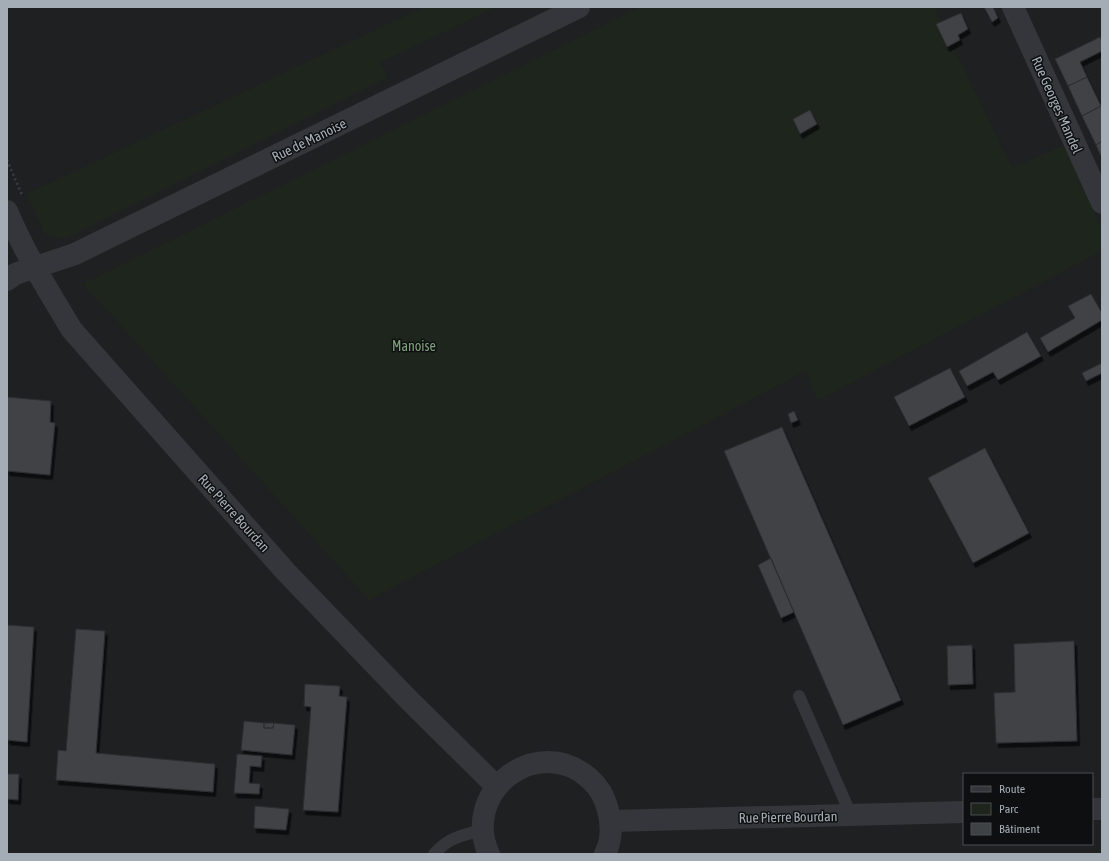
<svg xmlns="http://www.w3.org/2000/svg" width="1109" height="861" font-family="'Asap Condensed',sans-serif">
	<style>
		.built { fill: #1f2022; fill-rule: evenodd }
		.green { fill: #1d251d }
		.building { fill: #3f4245; stroke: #2d2e31; filter: url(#shadow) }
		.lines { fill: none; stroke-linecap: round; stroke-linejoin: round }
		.path { stroke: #3a3d42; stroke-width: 2.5; stroke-dasharray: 2 3; stroke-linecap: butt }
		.service { stroke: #34363b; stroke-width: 12 }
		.minor { stroke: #34363b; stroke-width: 22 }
		.tertiary { stroke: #34363b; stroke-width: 22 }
		.labels { text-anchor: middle; stroke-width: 3; stroke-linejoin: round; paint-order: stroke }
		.street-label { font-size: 14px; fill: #a4adb6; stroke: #0e0f10 }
		.park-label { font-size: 14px; fill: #7ea27a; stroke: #0e0f10 }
	</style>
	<defs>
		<filter id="shadow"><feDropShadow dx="2.5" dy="4.5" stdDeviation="0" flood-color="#0009"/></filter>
	</defs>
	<rect width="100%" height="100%" fill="#131415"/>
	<path class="built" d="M7,7H1102V854H7ZM964,774H1092V844H964Z"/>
	<path class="green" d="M424,7H497L381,62L387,78L65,239L45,234L26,194Z
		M640,7H934L1012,168L1064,145L1102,228V251L817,401L806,371L369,600L83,284Z"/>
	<path class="building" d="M984,7H993L998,18L992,22Z
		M961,13L968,29L958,35L960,40L947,47L936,24Z
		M1100,37L1102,41V51L1080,62L1087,77L1068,86L1055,59Z
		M1087,77L1101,106L1082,116L1068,86Z
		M1101,106H1102V141L1096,145L1082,116Z
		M810,110L817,124L800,134L793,119Z
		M1102,141V158L1096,145Z
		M1091,294L1102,313V320L1048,352L1040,338L1075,318L1068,306Z
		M1027,332L1041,356L998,380L993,372L967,386L959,371Z
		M1102,363V373L1086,381L1082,373Z
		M950,368L965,397L909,426L894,397Z
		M7,397L51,401L50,422L55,423L50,475L7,471Z
		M794,411L798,420L791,423L788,414Z
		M782,427L901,700L843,725L724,451Z
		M985,448L1029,533L973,563L928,478Z
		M771,558L794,612L781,618L758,565Z
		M7,625L34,627L27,742L7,740Z
		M76,629L105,631L96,753L215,764L213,792L56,780L58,750L66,751Z
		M1074,641L1077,741L996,743L994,693L1015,692L1014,644Z
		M972,645L973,684L948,685L947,646Z
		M305,684L340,686L339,696L347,697L338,812L303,810L311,707L304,706Z
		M244,721L264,723V728H273L274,723L295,725L292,755L241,750Z
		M264,723H274L273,728H264Z
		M237,754L262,756L261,767L250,766V771L249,783L260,784L259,794L234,793Z
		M7,774H19L18,800L7,799Z
		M255,806L289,809L286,830L254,828Z"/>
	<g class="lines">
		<path class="path" d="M7,160L22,195"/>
		<path class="service" d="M799,696L851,815
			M434,854C449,837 461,836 482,830"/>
		<path class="minor" d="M1013,7L1102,203
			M7,280L15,274L75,254L579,7
			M1092,809H1102
			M611,821L964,812"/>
		<path class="tertiary" d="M7,211C24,252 49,292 72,330L286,572L407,698L496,786
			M489,854C460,791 538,732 590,779C599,787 605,798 608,810C612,825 612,840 605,854"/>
	</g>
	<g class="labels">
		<g class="street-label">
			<text transform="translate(1057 105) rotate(66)" y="5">Rue Georges Mandel</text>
			<text transform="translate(309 140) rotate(-26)" y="5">Rue de Manoise</text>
			<text transform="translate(234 513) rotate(48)" y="5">Rue Pierre Bourdan</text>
			<text transform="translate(788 817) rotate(-1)" y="5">Rue Pierre Bourdan</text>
		</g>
		<g class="park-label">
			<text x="414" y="351">Manoise</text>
		</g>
	</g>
	<rect width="1109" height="861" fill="none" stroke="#a4adb6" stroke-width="16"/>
	<rect x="963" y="773" width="130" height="72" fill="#0e0f10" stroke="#4a4e52"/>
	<rect x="971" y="786" width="20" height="6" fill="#34363b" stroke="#4a4e52"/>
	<text x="999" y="793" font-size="12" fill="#a4adb6">Route</text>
	<rect x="971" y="803" width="20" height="12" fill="#1d251d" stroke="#4a4e52"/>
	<text x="999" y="813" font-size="12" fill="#a4adb6">Parc</text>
	<rect x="971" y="823" width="20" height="12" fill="#3f4245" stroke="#4a4e52"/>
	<text x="999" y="833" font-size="12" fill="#a4adb6">Bâtiment</text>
</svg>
